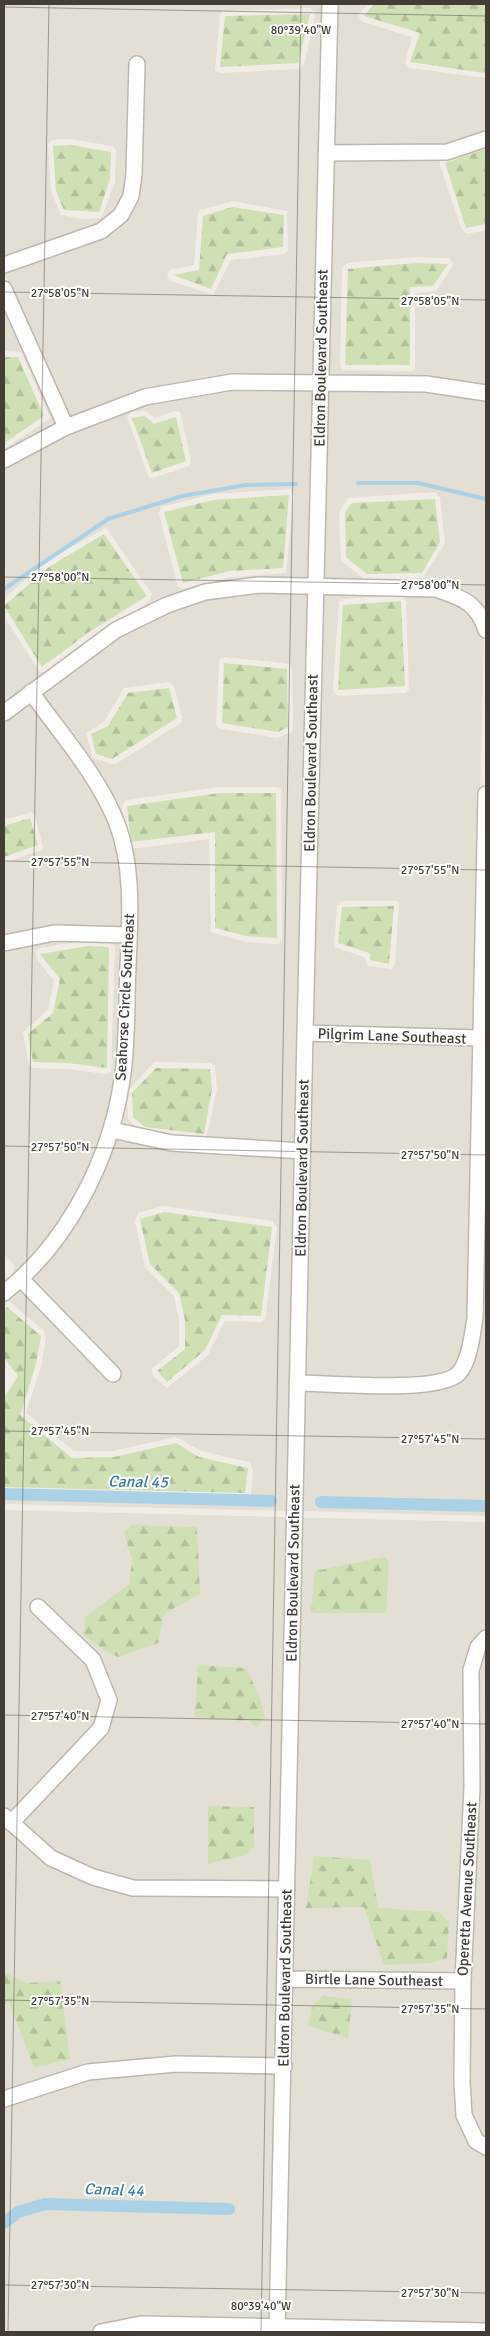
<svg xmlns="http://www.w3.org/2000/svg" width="490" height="2336" font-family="Signika,sans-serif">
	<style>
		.residential { fill: #e4dfd5; fill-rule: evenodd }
		.forest { fill: url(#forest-firs) }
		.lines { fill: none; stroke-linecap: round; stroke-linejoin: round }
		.stream { stroke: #aad1e6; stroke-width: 4 }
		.canal { stroke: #aad1e6; stroke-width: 12 }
		.minor-casing { stroke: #beb7ad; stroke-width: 18 }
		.minor { stroke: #fff; stroke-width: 15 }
		.ticks { fill: none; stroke: #433d36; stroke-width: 1; stroke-opacity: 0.45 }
		.labels { text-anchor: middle; stroke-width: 4; stroke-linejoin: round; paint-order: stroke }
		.street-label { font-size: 15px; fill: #433d36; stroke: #fff }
		.water-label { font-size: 16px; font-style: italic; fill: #3d7ca1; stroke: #fff }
		.ticks-label { font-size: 12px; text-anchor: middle; fill: #433d36; stroke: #fff; stroke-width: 4; stroke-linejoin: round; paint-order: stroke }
	</style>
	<defs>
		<pattern id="forest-firs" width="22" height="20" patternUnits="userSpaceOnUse" patternTransform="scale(1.25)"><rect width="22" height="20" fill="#cee0b4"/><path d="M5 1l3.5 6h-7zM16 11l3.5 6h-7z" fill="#b2c19b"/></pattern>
	</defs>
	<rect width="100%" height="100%" fill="#f1ede6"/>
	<path class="residential" d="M4,4H324L315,374L231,375L69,418L4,272L103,238L141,175L143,57H130L128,173L125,194L116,210L98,225L4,257ZM310,8L314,11L315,16L304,65L300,69L220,73L215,70L220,16L222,11ZM71,139L112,146L116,150L115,182L101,218L84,219L61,215L51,192L48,144L52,140ZM233,201L287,211L288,251L284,254L231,260L213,295L171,281L167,275L170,270L194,265L198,213L200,210Z
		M337,4H367L359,14V18L363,22L412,37L405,62L409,68L486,78V131L445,145L333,146Z
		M440,159V165L462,230L467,234L486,230V386L426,377L328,374L332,160ZM415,257L448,258L454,264L436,291L415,293V369L410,371L342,370L340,365L342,268L347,263Z
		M4,305L57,424L4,452V449L48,420L50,417L21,352L4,351Z
		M315,388L309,579L164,598L123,618L149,602L152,594L106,528L46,561L4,599L6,568L4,563V469L10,464L69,434L147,404L233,389ZM146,411L155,418L175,411L180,412L191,460L189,466L153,478H149L127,417L132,412ZM290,489L294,495L286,573L231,577L184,589L178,587L159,514L161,507L213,494Z
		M327,388L425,391L486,400V611L465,591L438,582L322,580ZM435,492L440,498L445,543L423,578L366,580L341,561L339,513L348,498Z
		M259,592L308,594L297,1143L206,1139L217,1090L215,1066L210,1063L154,1062L127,1092L128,1119L137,1128L120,1124L131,849L209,839L211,932L245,942L279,944L282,938L281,789L276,787H220L126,800L122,805L124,826L40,694L119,636L169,612L206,599ZM225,657L290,664L292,669L293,729L292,732L277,738L218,728L216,723L219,663L220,659ZM168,682L174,686L182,717L181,723L114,765L93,758L86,733L104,722L124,688Z
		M321,594L400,595L343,599L339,602L333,689L335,694L339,696L405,693L409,690L406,601L401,595L435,596L460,604L476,619L484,642L474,1031L311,1026ZM342,901H396L399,903L395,964L392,969L368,966L364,957L334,947L337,906Z
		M4,616L40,672H44L100,632L4,704Z
		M29,702L85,779L110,825L119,863L123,927L4,935V863L41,850L43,847L35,816L32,812L4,820V722Z
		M55,941H82L40,948L36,951V958L54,981L48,1010L23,1032L29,1065L33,1068L67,1069L106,1074L111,1072L115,947L112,942H123L116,1078L106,1128L82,1183L68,1210L49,1237L17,1274L4,1284V1279L12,1274L15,1267L4,1253V951Z
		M311,1041L474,1045L468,1317L463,1348L454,1368L441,1375L419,1378L304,1376Z
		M486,1055V1516L301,1511L303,1390L419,1393L446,1389L464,1376Z
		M115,1138L172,1150L297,1158L288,1511L4,1504V1493L247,1499L251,1494L253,1469L249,1462L201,1451L176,1437L113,1451H74L26,1413L41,1366L46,1338L44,1331L10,1302L4,1301L21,1288L114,1384L122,1374L30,1279ZM163,1206L273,1221L277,1228L265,1320L261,1322L225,1321L208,1355L167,1388L153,1376L152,1369L179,1346V1321L174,1296L145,1267L135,1221L138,1213Z
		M4,1510L486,1522V2332H4Z"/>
	<path class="forest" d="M374,4H486V71L484,73L410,62L420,33L364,16Z
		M310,14L298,63L220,67L225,16Z
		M70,145L111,152L110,179L99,212L64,210L56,191L53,146Z
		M486,149V224L466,228L445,163Z
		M232,207L284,215L283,247L227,254L211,289L173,275L199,270L203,216Z
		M415,263L448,264L433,286L410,287V365H345L348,269Z
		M4,357H18L44,416L4,443Z
		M145,416L154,424L176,417L186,461L152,473L132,418Z
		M289,495L283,568L230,571L183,583L164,512L213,500Z
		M435,499L440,542L422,573L367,574L346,557L345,512L352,503Z
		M104,534L147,596L89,632L42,667L4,606L49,567Z
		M401,601L405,686L338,690L343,605Z
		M224,663L287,669L288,727L278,732L222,723Z
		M169,688L177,718L112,759L96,754L91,734L108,726L128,693Z
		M220,793H276L277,938L246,936L215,928V832L131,842L127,806Z
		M30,818L38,845L4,857V826Z
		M394,906L389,964L370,960V953L338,943L342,907Z
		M88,946L109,947L107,1068L68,1063L33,1062L28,1034L53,1013L60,979L40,954Z
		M156,1068L210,1069L212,1089L204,1134L145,1127L133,1117L132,1093Z
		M164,1212L272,1227L261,1316L222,1315L205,1350L167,1382L157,1371L185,1349V1320L179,1293L150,1264L140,1219Z
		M7,1307L41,1336L36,1364L20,1415L72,1458L114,1457L176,1443L199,1457L248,1468L245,1493L4,1487V1398L18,1376L4,1358V1313Z
		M132,1525L197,1527L200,1594L164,1614L158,1643L118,1657L104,1650L84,1635L85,1617L129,1584L132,1560L124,1532Z
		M384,1557L389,1561L386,1613H311L315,1571Z
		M198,1665L246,1668L259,1695L265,1717L257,1727L249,1721L195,1717Z
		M208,1806L254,1807V1847L246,1855L208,1864Z
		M314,1856L370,1860L378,1908L439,1912L449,1922L447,1958L431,1963L384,1965L364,1907L306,1908Z
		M4,1972L25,1983L60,1981L70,2059L34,2068L9,2002L4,2003Z
		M323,1996L352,1999L348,2038L308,2026L312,2006Z"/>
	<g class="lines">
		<path class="stream" d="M358,483H418L486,499
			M4,589L108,519L182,496L246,485L296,484"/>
		<path class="canal" d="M4,1494L271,1501
			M321,1502L486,1506
			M4,2223L18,2212L45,2204L229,2209"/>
		<g class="minor-casing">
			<path id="minor" d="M326,153L447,152L486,139
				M4,265L101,231L121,215L131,196L134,174L137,64
				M4,289L66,427
				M4,460L66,427L145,397L232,382L426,384L486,393
				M4,713L116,630L167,605L205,592L259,585L436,589C462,598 477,602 486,630
				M4,943L54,933L129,935
				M305,1033L480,1038
				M112,1130L172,1143L303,1151
				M21,1279L113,1374
				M4,1293C68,1242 110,1160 122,1080C128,1043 126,1004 128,967C130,920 134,866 116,821C97,774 60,733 31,692
				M297,1383C328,1383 440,1394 459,1373C470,1360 472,1335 475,1318L486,794
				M486,1638L478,1647L471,1670L472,1787L463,1981L462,2082L464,2115L476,2141L486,2147
				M4,1816L51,1858L93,1877L133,1888L287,1889
				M11,1823L101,1728L109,1700L93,1660L38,1607
				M286,1979L463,1981
				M4,2099L88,2072L176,2064L284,2066
				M101,2332L141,2324L486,2331
				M277,2332L305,1033L330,4"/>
		</g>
		<use href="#minor" class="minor"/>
	</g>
	<path class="ticks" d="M4,7L486,16M4,292L486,300M4,577L486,585M4,861L486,870M4,1146L486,1155M4,1431L486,1439M4,1715L486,1724M4,2000L486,2009M4,2285L486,2293M8,2332L49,4M261,2332L301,4"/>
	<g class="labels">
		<g class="street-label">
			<text transform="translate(321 358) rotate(-89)" y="5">Eldron Boulevard Southeast</text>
			<text transform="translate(311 763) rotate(-89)" y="5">Eldron Boulevard Southeast</text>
			<text transform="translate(125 997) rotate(-87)" y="5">Seahorse Circle Southeast</text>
			<text transform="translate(392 1036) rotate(2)" y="5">Pilgrim Lane Southeast</text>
			<text transform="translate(302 1168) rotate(-89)" y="5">Eldron Boulevard Southeast</text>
			<text transform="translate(293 1573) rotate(-89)" y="5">Eldron Boulevard Southeast</text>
			<text transform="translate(467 1889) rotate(-87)" y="5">Operetta Avenue Southeast</text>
			<text transform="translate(285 1978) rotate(-89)" y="5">Eldron Boulevard Southeast</text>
			<text transform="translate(374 1980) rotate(1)" y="5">Birtle Lane Southeast</text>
		</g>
		<g class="water-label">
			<text transform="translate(138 1481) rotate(1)" y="6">Canal 45</text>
			<text transform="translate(114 2189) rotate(2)" y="6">Canal 44</text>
		</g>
	</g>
	<g class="ticks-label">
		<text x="301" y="34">80°39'40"W</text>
		<text x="60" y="297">27°58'05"N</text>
		<text x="430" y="305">27°58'05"N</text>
		<text x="60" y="581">27°58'00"N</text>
		<text x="430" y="589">27°58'00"N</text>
		<text x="60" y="866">27°57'55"N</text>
		<text x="430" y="874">27°57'55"N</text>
		<text x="60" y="1151">27°57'50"N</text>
		<text x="430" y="1159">27°57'50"N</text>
		<text x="60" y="1435">27°57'45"N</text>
		<text x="430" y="1443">27°57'45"N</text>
		<text x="60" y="1720">27°57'40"N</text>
		<text x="430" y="1728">27°57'40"N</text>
		<text x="60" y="2005">27°57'35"N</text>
		<text x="430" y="2013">27°57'35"N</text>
		<text x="60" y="2289">27°57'30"N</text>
		<text x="430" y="2297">27°57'30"N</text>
		<text x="261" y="2310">80°39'40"W</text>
	</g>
	<rect width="490" height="2336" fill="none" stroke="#433d36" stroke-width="10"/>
</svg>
